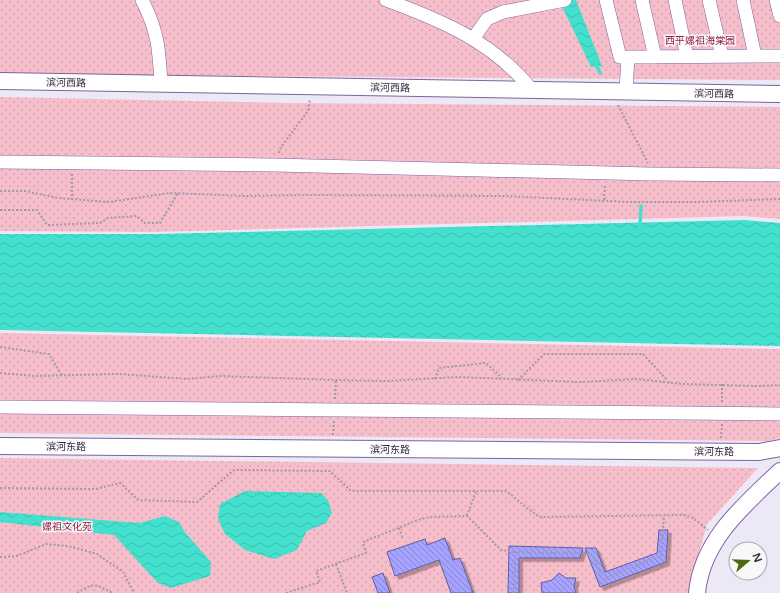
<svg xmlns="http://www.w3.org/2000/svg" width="780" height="593" font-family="'Varela Round','Noto Sans SC',sans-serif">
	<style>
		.park { fill: url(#park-dots) }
		.water { fill: url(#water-waves) }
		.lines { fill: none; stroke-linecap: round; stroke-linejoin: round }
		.stream { stroke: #44e0ce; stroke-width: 3.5 }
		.building { fill: url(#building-back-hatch); stroke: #5f5d9d; filter: url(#shadow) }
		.minor-casing { stroke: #7e62a0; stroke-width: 14 }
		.tertiary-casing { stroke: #7e62a0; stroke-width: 18 }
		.path { stroke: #a098ab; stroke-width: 2; stroke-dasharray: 2 2; stroke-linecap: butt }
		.minor { stroke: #fff; stroke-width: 13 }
		.tertiary { stroke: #fff; stroke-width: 16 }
		.labels { text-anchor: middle; stroke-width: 3; stroke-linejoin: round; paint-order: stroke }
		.park-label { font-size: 10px; fill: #971c4b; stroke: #f8f8f8 }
		.street-label { font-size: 10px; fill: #352944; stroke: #f8f8f8 }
	</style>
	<defs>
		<pattern id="park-dots" width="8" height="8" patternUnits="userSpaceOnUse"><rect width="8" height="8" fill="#f6becb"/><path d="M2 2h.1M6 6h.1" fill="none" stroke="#d4a3b0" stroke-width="1.8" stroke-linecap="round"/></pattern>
		<pattern id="water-waves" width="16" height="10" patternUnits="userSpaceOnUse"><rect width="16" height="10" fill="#44e0ce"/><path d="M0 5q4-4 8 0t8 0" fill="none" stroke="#3cc0b2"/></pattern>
		<pattern id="building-back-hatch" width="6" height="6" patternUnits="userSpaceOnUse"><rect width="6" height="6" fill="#a5a3ff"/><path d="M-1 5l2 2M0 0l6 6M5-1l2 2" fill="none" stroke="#8785d0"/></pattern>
		<filter id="shadow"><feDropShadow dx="3.5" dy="3.5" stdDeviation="0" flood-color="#0004"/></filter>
	</defs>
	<rect width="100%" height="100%" fill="#ede8f6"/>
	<path class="park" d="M0,0H780V80L0,74Z
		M0,97L286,103L780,107V219L743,216L154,232L0,231Z
		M0,333L780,349V438L768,441L0,433Z
		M0,458L758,468L707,524L688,593H0Z"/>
	<path class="water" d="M559,0H576L602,66L591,67Z
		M745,220L780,223V346L0,330V234H157Z
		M245,491L321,493L328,500L332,513L326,523L307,531L297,550L274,559L245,550L225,534L218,519L220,504Z
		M0,512L139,523L165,516L179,522L184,531L211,562L210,576L171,588L158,583L114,535L0,522Z"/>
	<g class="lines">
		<path class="stream" d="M595,62L600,73
			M640,227L641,206"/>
	</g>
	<path class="building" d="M659,530H668L666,562L600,587L585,548H596L605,572L657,553Z
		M445,538L453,560L460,558L473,593H451L439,560L395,576L387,552L425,539L427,545Z
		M509,546L583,548L580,558H519V593H508Z
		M383,573L390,593H378L372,577Z
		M559,573L566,578H576L574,586L576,593H542L541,583L552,580Z"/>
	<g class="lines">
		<g class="minor-casing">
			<path id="minor" d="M142,0C158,31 159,49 161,83
				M386,0C443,21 493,42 532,90
				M606,0L620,57L780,56
				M642,0L655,57
				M675,0L687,57
				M709,0L722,56
				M743,0L755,56
				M776,0L780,16
				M473,39L487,19L503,12L565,0
				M626,91L628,57
				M0,162L274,165L650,174L780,175
				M0,407L780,414"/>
		</g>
		<g class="tertiary-casing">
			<path id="tertiary" d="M0,81L780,94
				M0,446L759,452L780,448
				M697,593C702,540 744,505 780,471"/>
		</g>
		<path class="path" d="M618,105L648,163
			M279,153L281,147L308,111L310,99
			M0,191H25L58,198L109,202L170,193L245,196L308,195L505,196L630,202H696L780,199
			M72,200V174
			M604,200L605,184
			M0,210H37L47,225L100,223L108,218L137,216L145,223H160L178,193
			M0,347L49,354L62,376
			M0,373L34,376L119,374L187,379L220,376L336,380L387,381L458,377L580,382L637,379L683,384L757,386L780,385
			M435,379L439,368L486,363L502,378
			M518,380L544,354H643L667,380
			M335,399L336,380
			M722,402V384
			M333,435L334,421
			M721,438L722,424
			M0,488L96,489L120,483L138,500L197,502L234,470L330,471L351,491H506L539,517L684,515L693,518L708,530
			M467,516L476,491
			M399,528L403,539
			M0,557L17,556L46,544L68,546L97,554L123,572L134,593
			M336,564L347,593
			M77,593C93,583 95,583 112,593
			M286,593L320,582L316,571L366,553L363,542L418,520L430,517L467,516L501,550L515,552
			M514,593L515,552L592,554L603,579L661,556L664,516"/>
		<use href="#minor" class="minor"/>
		<use href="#tertiary" class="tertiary"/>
	</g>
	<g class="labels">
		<g class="park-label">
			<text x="700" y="44">西平嫘祖海棠园</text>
			<text x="67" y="530">嫘祖文化苑</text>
		</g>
		<g class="street-label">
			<text transform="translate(66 82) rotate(1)" y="4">滨河西路</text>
			<text transform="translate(390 87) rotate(1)" y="4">滨河西路</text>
			<text transform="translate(714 93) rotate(1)" y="4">滨河西路</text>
			<text x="66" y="450">滨河东路</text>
			<text x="390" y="453">滨河东路</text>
			<text x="714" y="455">滨河东路</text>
		</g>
	</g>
	<g transform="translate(748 561) rotate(71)"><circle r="19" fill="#f8f8f8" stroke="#aaa5b0"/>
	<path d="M0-3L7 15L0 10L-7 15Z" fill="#4f6512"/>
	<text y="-6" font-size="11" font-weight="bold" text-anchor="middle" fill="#352944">N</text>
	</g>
</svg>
